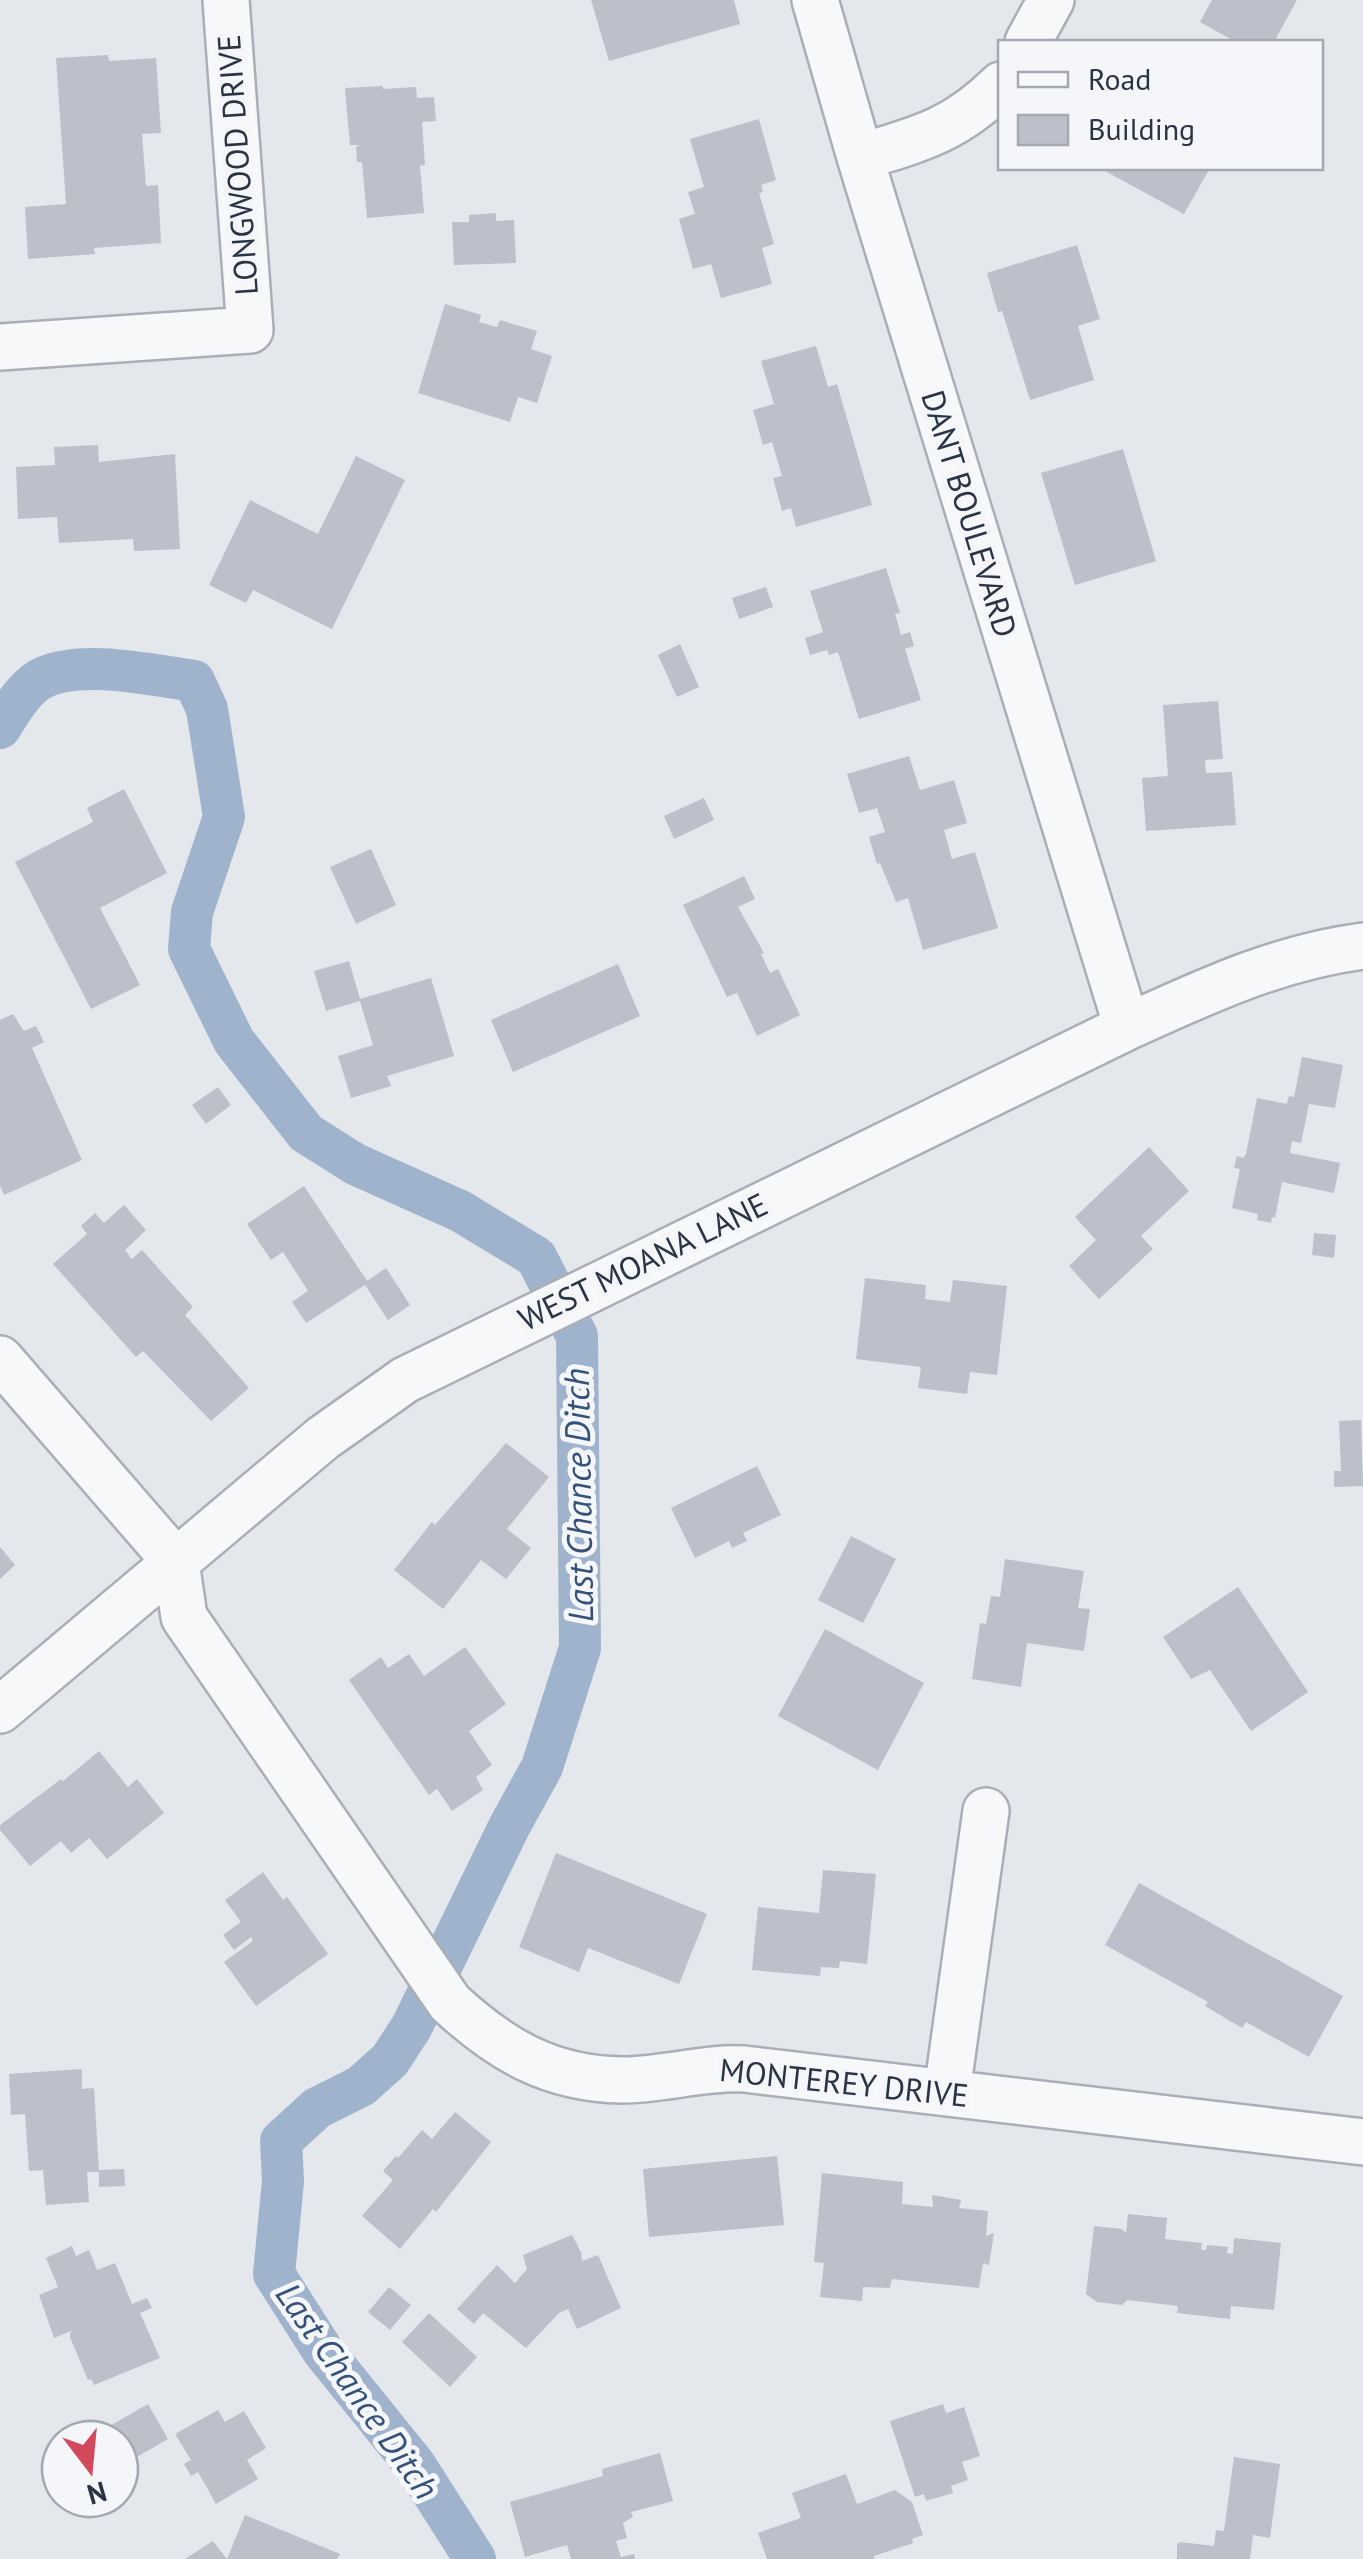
<svg xmlns="http://www.w3.org/2000/svg" width="1363" height="2559" font-family="'PT Sans',sans-serif">
	<style>
		.lines { fill: none; stroke-linecap: round; stroke-linejoin: round }
		.canal { stroke: #9fb4cc; stroke-width: 42 }
		.building { fill: #bbc0ca }
		.minor-casing { stroke: #a9aeb7; stroke-width: 50 }
		.minor { stroke: #f7f8fa; stroke-width: 45 }
		.labels { text-anchor: middle; stroke-width: 10; stroke-linejoin: round; paint-order: stroke }
		.street-label { font-size: 32px; fill: #2b3445; stroke: #f4f6f9 }
		.water-label { font-size: 35px; font-style: italic; fill: #34527a; stroke: #f4f6f9 }
	</style>
	<rect width="100%" height="100%" fill="#e4e7ec"/>
	<g class="lines">
		<path class="canal" d="M0,728C10,712 23,690 39,680C77,658 152,675 194,681L207,709L224,817L192,912L189,949L234,1041L306,1133L355,1164L460,1211L536,1257L577,1336L580,1648L542,1767L509,1827L412,2026L390,2060L361,2086L317,2108L281,2141L283,2181L274,2274L323,2351L415,2465L475,2559"/>
	</g>
	<path class="building" d="M591,0H734L740,24L609,61Z
		M1212,0H1297L1274,42H1236L1200,22Z
		M108,55L109,61L156,58L161,133L142,134L146,186L158,185L161,243L94,248L95,254L28,259L25,207L66,204L56,58Z
		M383,86V89L416,87L417,98L434,97L436,121L422,122L425,165L420,166L424,213L367,218L362,162H357L356,147L360,145H350L345,88Z
		M759,119L776,180L761,185L763,192L759,193L774,244L762,248L772,284L721,298L711,264L693,269L679,219L695,214L688,192L704,187L690,139Z
		M1110,168H1210L1184,214L1107,172Z
		M496,213V221L514,220L516,263L454,265L452,222H469V215Z
		M1077,245L1100,319L1078,326L1094,380L1030,400L1002,311L998,312L987,273Z
		M445,304L481,315L479,322L497,327L500,320L537,331L531,349L552,356L537,403L518,397L510,422L418,393Z
		M816,346L828,387L837,384L872,505L796,527L791,508L782,511L773,478L782,476L772,442L763,445L753,410L774,404L761,361Z
		M98,445L99,462L175,454L180,549L134,551L133,539L59,543L57,517L18,519L16,467L55,465L54,447Z
		M1123,449L1156,561L1075,585L1041,473Z
		M356,456L405,480L332,629L253,590L246,603L209,585L250,500L318,534Z
		M886,568L900,613L895,614L901,635L910,632L914,646L905,649L921,700L859,719L838,652L829,655L827,650L810,655L805,638L823,632L810,591Z
		M766,587L773,607L739,619L732,598Z
		M680,644L699,687L677,697L658,655Z
		M1218,701L1223,759L1205,760L1206,773L1232,772L1236,825L1146,831L1142,778L1168,776L1163,705Z
		M909,756L920,790L954,780L967,823L944,830L952,859L975,852L998,928L923,950L908,898L896,902L880,863L877,864L869,837L885,832L877,808L859,813L847,774Z
		M124,789L167,873L100,908L140,985L91,1009L15,862L93,822L87,808Z
		M704,798L714,820L674,839L664,816Z
		M371,849L396,905L356,924L330,867Z
		M744,876L755,899L738,907L764,953L761,954L770,973L778,969L800,1015L757,1036L737,993L727,997L683,905Z
		M349,961L360,999L431,978L454,1056L387,1076L391,1086L351,1098L338,1056L373,1045L360,1001L326,1011L314,971Z
		M618,964L640,1016L513,1072L491,1020Z
		M13,1014L24,1031L36,1026L44,1042L32,1048L82,1160L4,1195L0,1185V1020Z
		M1302,1057L1343,1065L1335,1108L1309,1104L1301,1143L1292,1141L1290,1153L1340,1163L1334,1193L1282,1182L1275,1218L1272,1217L1271,1223L1257,1220L1258,1214L1232,1208L1240,1169L1234,1168L1237,1156L1243,1158L1246,1154L1257,1098L1287,1104L1289,1096L1294,1097Z
		M218,1087L231,1105L206,1124L192,1105Z
		M1149,1147L1189,1191L1141,1236L1153,1249L1099,1299L1069,1266L1096,1240L1075,1217Z
		M304,1186L367,1281L386,1268L410,1305L388,1320L365,1285L306,1323L292,1302L308,1291L283,1252L271,1260L247,1224Z
		M124,1205L146,1230L125,1250L132,1259L142,1250L193,1307L185,1315L249,1388L211,1421L143,1351L136,1357L53,1264L87,1234L81,1226L95,1213L104,1223Z
		M1314,1233L1336,1235L1334,1258L1312,1255Z
		M865,1278L926,1285L925,1299L950,1302L953,1280L1007,1286L997,1375L970,1372L967,1394L918,1388L921,1367L856,1359Z
		M1361,1420L1363,1486L1334,1487V1471H1341L1339,1421Z
		M506,1443L549,1477L507,1529L531,1548L506,1579L481,1560L443,1609L394,1570L432,1522L435,1525Z
		M757,1466L781,1515L743,1533L747,1541L732,1548L729,1541L695,1558L671,1508Z
		M851,1536L896,1559L863,1623L818,1600Z
		M0,1547L15,1565L0,1579Z
		M1005,1559L1084,1571L1078,1608L1090,1609L1084,1651L1027,1643L1021,1687L972,1679L980,1623L986,1624L991,1596L1000,1597Z
		M1238,1587L1308,1692L1251,1731L1210,1670L1191,1679L1163,1637Z
		M825,1629L924,1683L878,1770L778,1716Z
		M465,1647L506,1704L469,1731L492,1765L476,1777L483,1790L452,1811L437,1789L429,1795L349,1680L381,1657L388,1668L409,1654L424,1676Z
		M99,1751L128,1787L137,1779L164,1813L107,1859L89,1838L71,1853L61,1841L30,1866L0,1830V1825L61,1779L63,1781Z
		M556,1853L707,1914L679,1984L588,1948L579,1972L519,1947Z
		M823,1870L876,1874L867,1964L840,1961L839,1968L821,1967L820,1976L752,1970L758,1907L819,1913Z
		M263,1872L283,1900L287,1897L328,1954L256,2006L224,1962L253,1941L251,1937L234,1950L223,1935L241,1922L225,1900Z
		M1139,1883L1343,1996L1309,2057L1246,2022L1242,2028L1205,2006L1208,2002L1105,1945Z
		M82,2069V2089L94,2088L99,2172H87L89,2202L46,2205L43,2170L29,2171L25,2114L11,2115L9,2074Z
		M455,2112L491,2142L436,2212L433,2209L400,2249L362,2216L393,2180L383,2171L396,2156L398,2158L422,2130L432,2139Z
		M777,2156L784,2225L649,2237L643,2169Z
		M124,2169L125,2186L99,2187V2170Z
		M822,2173L903,2182L902,2204L933,2207L932,2195L961,2200L959,2208L988,2211L986,2236L994,2233L989,2265L983,2263L979,2288L892,2279L890,2288L863,2287L862,2301L820,2297L824,2263L814,2262Z
		M1128,2214L1167,2218L1165,2239L1202,2243L1201,2250H1206L1207,2245L1228,2247L1227,2253L1233,2254L1234,2238L1281,2243L1274,2310L1231,2306L1230,2319L1177,2313L1178,2306L1127,2300L1122,2305L1097,2302L1086,2294L1094,2226L1122,2229L1126,2233Z
		M572,2235L581,2252L582,2261L598,2255L621,2308L577,2329L568,2309L559,2313L526,2348L483,2313L474,2324L457,2309L497,2265L515,2283L527,2269L523,2255Z
		M72,2246L76,2256L89,2250L97,2270L115,2263L132,2304L147,2298L152,2308L140,2313L160,2358L94,2385L91,2379L88,2380L70,2337L71,2331L54,2338L39,2295L58,2287L46,2258Z
		M389,2287L411,2305L390,2330L368,2312Z
		M429,2313L477,2357L450,2387L402,2342Z
		M148,2404L168,2439L128,2462L120,2448V2439H115L108,2427Z
		M943,2404L946,2413L964,2407L980,2456L962,2462L968,2480L951,2486L953,2493L926,2501L924,2494L915,2497L890,2421Z
		M218,2410L225,2422L244,2411L266,2448L247,2460L258,2479L216,2504L198,2472L191,2476L184,2464L191,2460L175,2434Z
		M660,2453L673,2501L631,2512L633,2517L623,2523L627,2538L616,2541L621,2557L634,2554L635,2559H571L567,2545L525,2557L510,2502L603,2476L602,2469Z
		M1234,2457L1280,2464L1270,2538L1253,2535L1250,2559H1177V2544L1180,2542L1214,2546L1216,2530L1224,2531Z
		M846,2474L857,2504L895,2490L912,2502L923,2535L912,2539L913,2543L874,2556V2559H767L758,2533L801,2518L792,2493Z
		M245,2515L340,2554L337,2559H185L213,2541L227,2559Z"/>
	<g class="lines">
		<g class="minor-casing">
			<path id="minor" d="M815,0L860,157L1127,1027
				M1028,42L1051,0
				M860,157C920,139 954,131 1001,85
				M0,347L250,330L226,0
				M0,1359L176,1562L184,1617L450,2003C501,2050 550,2079 622,2080C663,2080 703,2067 744,2069L1363,2142
				M0,1710L323,1438L405,1380L1127,1027C1204,992 1278,957 1363,946
				M947,2092L986,1811"/>
		</g>
		<use href="#minor" class="minor"/>
	</g>
	<g class="labels">
		<g class="street-label">
			<text transform="translate(238 165) rotate(-94)" y="11">LONGWOOD DRIVE</text>
			<text transform="translate(969 514) rotate(73)" y="11">DANT BOULEVARD</text>
			<text transform="translate(643 1262) rotate(-26)" y="11">WEST MOANA LANE</text>
			<text transform="translate(844 2083) rotate(6)" y="11">MONTEREY DRIVE</text>
		</g>
		<g class="water-label">
			<text transform="translate(579 1495) rotate(-91)" y="12">Last Chance Ditch</text>
			<text transform="translate(357 2391) rotate(55)" y="12">Last Chance Ditch</text>
		</g>
	</g>
	<rect x="998" y="40" width="325" height="130" fill="#f4f6f9" stroke="#a4a8b1" stroke-width="2.5"/>
	<rect x="1018" y="72" width="50" height="15" fill="#f7f8fa" stroke="#a4a8b1" stroke-width="2.5"/>
	<text x="1088" y="90" font-size="30" fill="#2b3445">Road</text>
	<rect x="1018" y="115" width="50" height="30" fill="#bbc0ca" stroke="#a4a8b1" stroke-width="2.5"/>
	<text x="1088" y="140" font-size="30" fill="#2b3445">Building</text>
	<g transform="translate(90 2469) rotate(164)"><circle r="48" fill="#f4f6f9" stroke="#a4a8b1" stroke-width="2.5"/>
	<path d="M0-8L18 38L0 25L-18 38Z" fill="#d1495b"/>
	<text y="-15" font-size="28" font-weight="bold" text-anchor="middle" fill="#2b3445">N</text>
	</g>
</svg>
